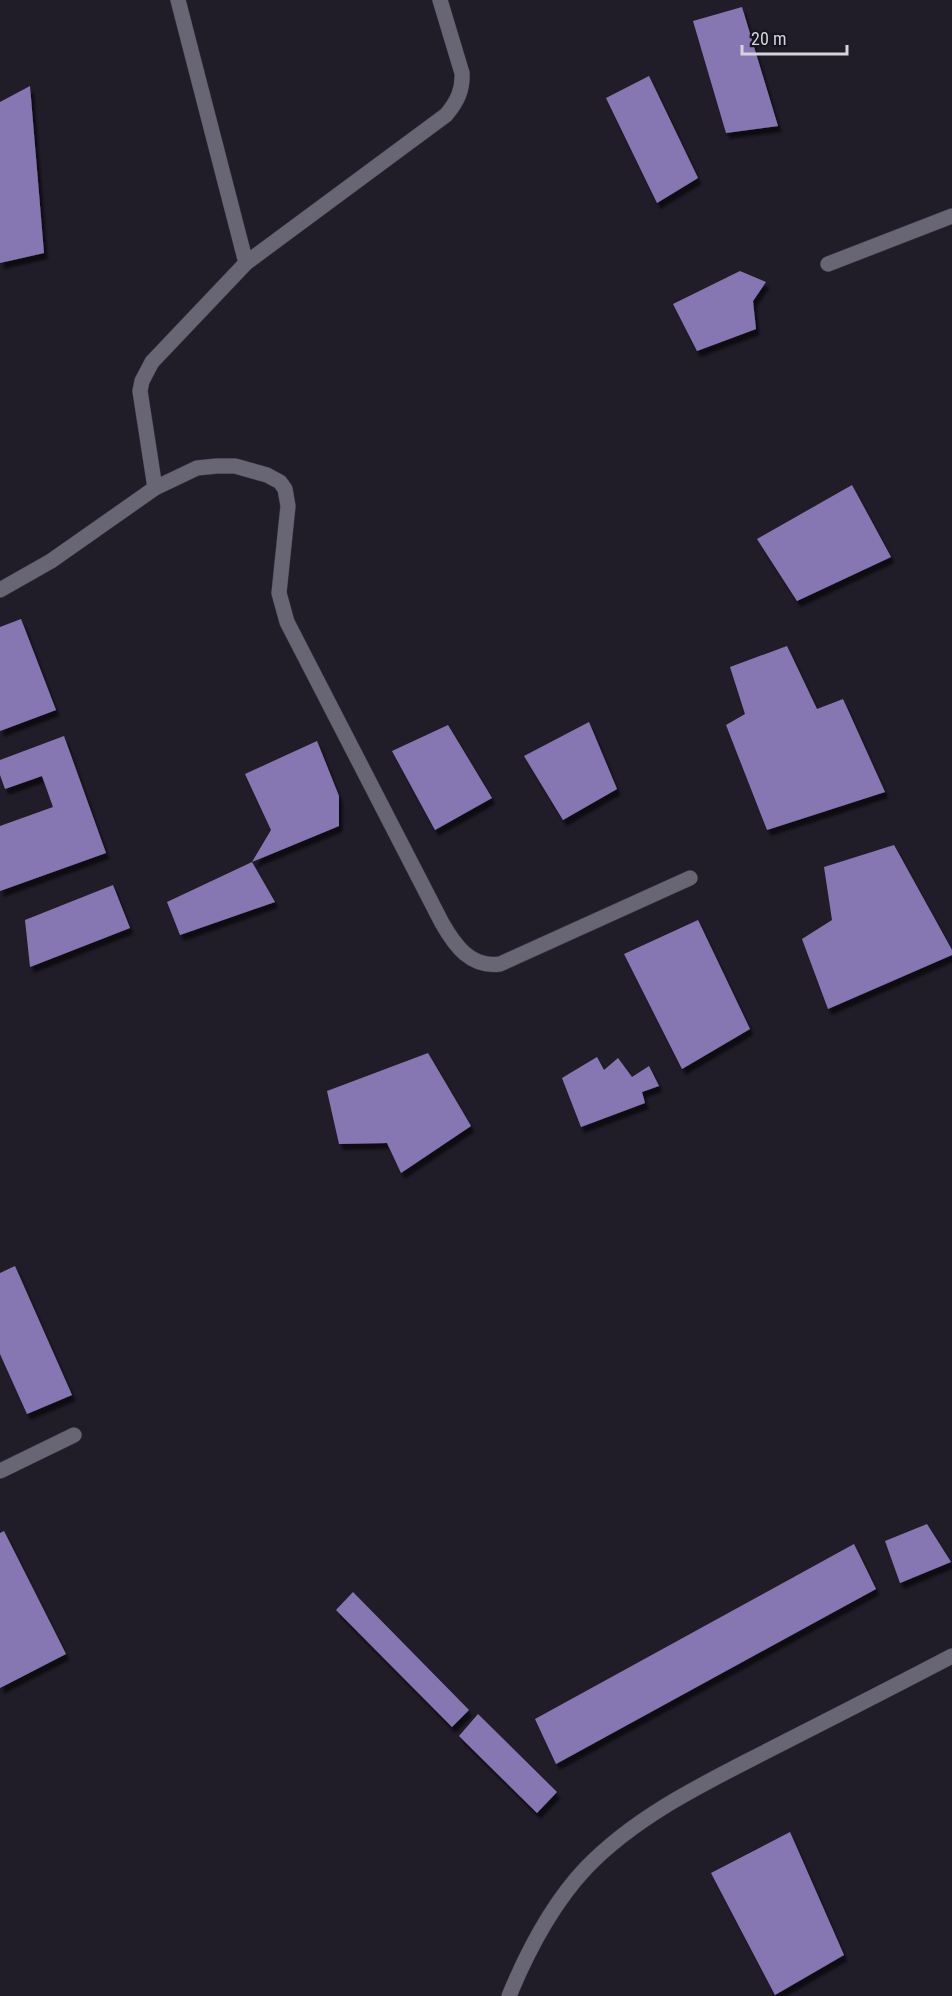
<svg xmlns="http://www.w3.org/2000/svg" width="952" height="1996" font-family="'Roboto Condensed',sans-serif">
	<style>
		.building { fill: #8677b2; filter: url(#shadow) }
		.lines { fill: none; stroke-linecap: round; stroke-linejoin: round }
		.minor-casing { stroke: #3b3842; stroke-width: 16 }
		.minor { stroke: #686574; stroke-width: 15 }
	</style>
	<defs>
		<filter id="shadow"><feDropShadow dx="3.5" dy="6" stdDeviation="1.5" flood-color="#0009"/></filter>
	</defs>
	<rect width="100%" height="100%" fill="#201d29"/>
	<path class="building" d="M742,7L778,126L726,133L693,21Z
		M649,76L698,178L657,203L606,98Z
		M30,86L44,253L0,263V102Z
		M740,271L766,282L753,301L756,329L697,351L673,304Z
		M852,485L891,557L797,601L757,539Z
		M21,619L56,710L0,731V627Z
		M787,646L817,709L843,699L885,792L767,830L726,725L745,714L730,667Z
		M589,722L617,789L563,820L524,756Z
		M448,725L492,798L435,830L392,751Z
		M64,736L106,853L0,891V826L53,807L42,776L5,789L0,775V760Z
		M317,741L339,796V826L252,862L271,830L245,774Z
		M894,845L952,950V955L828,1009L802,939L832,920L824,867Z
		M252,862L275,902L180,935L167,902Z
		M113,885L130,928L30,967L25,920Z
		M698,920L750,1029L682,1069L624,954Z
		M428,1053L471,1126L401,1173L387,1143L339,1144L327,1091Z
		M597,1057L604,1070L618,1058L632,1077L649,1066L659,1086L642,1092L645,1103L581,1127L562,1078Z
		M15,1266L72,1395L27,1414L0,1354V1273Z
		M927,1524L951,1562L900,1583L885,1541Z
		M4,1531L66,1654L0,1688V1533Z
		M854,1544L876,1589L556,1764L535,1719Z
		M353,1592L469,1710L452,1727L336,1610Z
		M478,1714L557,1792L537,1813L459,1736Z
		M790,1832L844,1955L775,1995L711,1873Z"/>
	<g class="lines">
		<g class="minor-casing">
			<path id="minor" d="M246,263L446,115C457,102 463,90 462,73L440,0
				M828,264L952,216
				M155,488L140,391L142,381L152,362L246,263L178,0
				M0,590L51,561L155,488L197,468L217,466H235L267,475L280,482L285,489L288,506L279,593L287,622L442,923C455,946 471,968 500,964L690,878
				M0,1471L74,1435
				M509,1996C528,1950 552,1904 586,1868C637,1815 705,1783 769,1750C830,1719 891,1688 952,1656"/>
		</g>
		<use href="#minor" class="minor"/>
	</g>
	<path d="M742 45v9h105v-9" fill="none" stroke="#d5d4dc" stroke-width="3"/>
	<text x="751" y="45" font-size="18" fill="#d5d4dc" stroke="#16141f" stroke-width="4.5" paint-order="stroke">20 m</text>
</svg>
